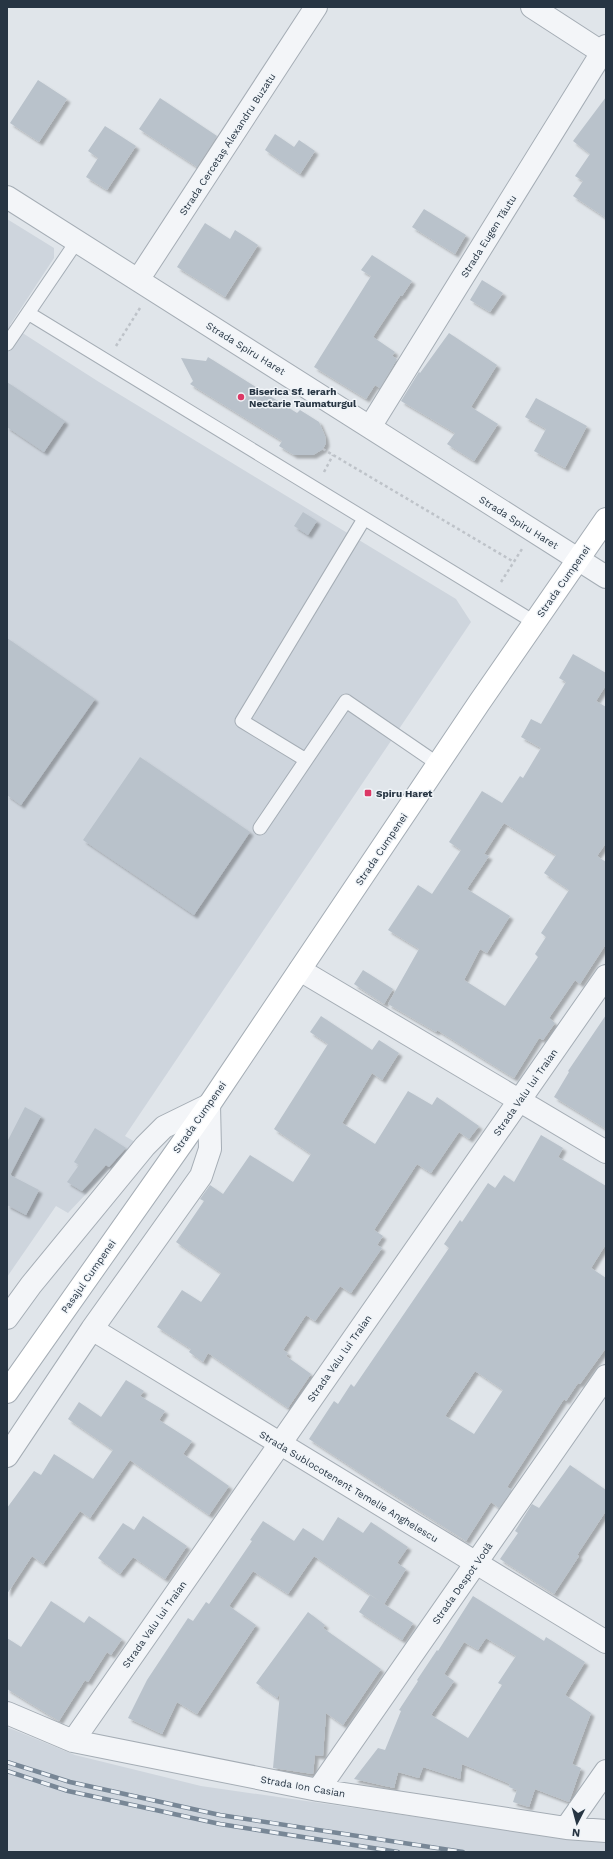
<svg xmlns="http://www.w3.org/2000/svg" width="613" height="1859" font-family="'Work Sans',sans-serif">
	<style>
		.built { fill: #ced5dd }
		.building { fill: #b9c2cb; fill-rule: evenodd; filter: url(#shadow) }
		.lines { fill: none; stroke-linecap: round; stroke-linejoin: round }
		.service-casing { stroke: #a5adb5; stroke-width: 15 }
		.minor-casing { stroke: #a5adb5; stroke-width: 24 }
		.secondary-casing { stroke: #a5adb5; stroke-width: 24 }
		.path { stroke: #bec3c9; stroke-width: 2.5; stroke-dasharray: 3 3; stroke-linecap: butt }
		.service { stroke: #f3f5f8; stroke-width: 13 }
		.minor { stroke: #f3f5f8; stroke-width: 22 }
		.secondary { stroke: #fff; stroke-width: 22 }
		.rail-casing { stroke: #788796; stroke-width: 4.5 }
		.rail { stroke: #f0f4f8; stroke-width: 3; stroke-dasharray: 9; stroke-linecap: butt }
		.poi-dot { fill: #dc3866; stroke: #f0f4f8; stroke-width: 1.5 }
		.labels { text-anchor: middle; stroke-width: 3; stroke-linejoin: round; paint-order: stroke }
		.street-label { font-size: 10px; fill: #273543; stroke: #f0f4f8 }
		.poi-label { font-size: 10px; font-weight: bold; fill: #273543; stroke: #f0f4f8; text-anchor: start }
	</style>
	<defs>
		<filter id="shadow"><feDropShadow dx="3.5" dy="3.5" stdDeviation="1" flood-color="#0004"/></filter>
	</defs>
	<rect width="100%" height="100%" fill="#e0e5ea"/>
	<path class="built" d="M7,219L54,248V258L10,325L99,382L456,599L471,622L125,1136L135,1142L68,1213L56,1206L7,1277Z
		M7,1727L75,1755L201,1786L557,1837L606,1841V1852H7Z"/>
	<path class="building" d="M38,80L67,99L39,142L10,123Z
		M606,97V218L573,196L583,181L575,176L590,154L573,141Z
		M160,98L217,136L197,167L139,129Z
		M105,126L136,146L107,190L86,177L98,158L88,151Z
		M275,134L294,147L299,140L315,151L300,174L265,150Z
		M424,209L466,235L455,254L412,227Z
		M205,223L230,239L235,230L258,245L225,297L177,267Z
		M372,255L412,281L402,296H400L373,337L395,352L392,356L397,359L380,388L375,385L366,399L314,367L371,276L361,270Z
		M482,280L503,293L490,312L470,300Z
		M449,333L497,365L471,407L498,424L474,461L447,444L455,433L401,401L419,372L420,373Z
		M208,357L297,413L300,410L319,422L325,436L326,443L323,449L313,455H294L279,446L282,441L190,384L193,381L181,358L206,361Z
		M7,382L65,421L44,452L7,427Z
		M536,398L587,426L565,468L534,451L546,429L525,417Z
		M303,512L317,521L308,535L294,526Z
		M7,638L95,699L21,805L7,795Z
		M573,654L606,673V685L596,701L606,707V843L597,856L606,862V944L580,984L575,980L549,1018L555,1023L543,1040L539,1038L514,1078L437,1030L436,1032L388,1004L419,949L388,930L418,885L432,894L461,850L449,842L482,791L502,803L520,776L523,778L541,748L521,737L531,719L541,724L566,682L559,678ZM504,823L556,855L544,873L569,890L541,933L546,937L535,954L538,957L505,1006L464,980L480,949L487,953L510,916L467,889L489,856L484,854Z
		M140,757L250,832L194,915L83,840Z
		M363,970L393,989L384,1004L354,984Z
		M606,1015V1129L554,1097L569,1072L568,1071Z
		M321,1016L372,1050L379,1040L399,1053L382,1080L372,1073L342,1123L375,1144L408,1091L432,1105L437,1097L479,1126L469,1139L459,1132L431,1173L417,1164L374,1230L383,1236L377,1245L382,1248L351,1293L340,1286L315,1321L306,1315L283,1350L288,1353L286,1356L311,1374L288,1408L208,1353L203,1362L189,1352L191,1349L157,1327L182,1290L201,1302L221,1273L176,1242L204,1201L200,1199L210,1185L223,1194L250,1155L293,1182L311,1154L274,1129L328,1044L310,1032Z
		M25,1107L41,1116L10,1175L39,1190L26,1215L7,1205V1142Z
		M95,1128L126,1148L109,1167L106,1165L82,1191L67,1182L79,1165L74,1162Z
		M541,1135L563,1148L558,1157L606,1186V1244L591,1268L606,1278V1348L580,1384L578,1383L566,1401L564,1399L507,1487L512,1490L499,1508L491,1502L466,1541L385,1489L309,1439L334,1401L338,1404L351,1384L354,1387L449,1248L444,1244L460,1220L462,1222L488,1183L495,1188L504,1175L514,1182ZM475,1371L503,1390L474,1434L445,1416Z
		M126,1380L144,1391L140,1396L165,1411L159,1420L192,1441L183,1454L229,1486L209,1515L130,1460L90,1518L80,1511L43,1564L32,1556L7,1594V1508L34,1471L41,1475L54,1454L93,1479L113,1450L68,1419L79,1402L101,1417Z
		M570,1465L606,1490V1511L577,1555L579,1556L554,1594L500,1559L518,1533L515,1531L532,1504L539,1508Z
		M143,1516L187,1546L165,1579L133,1557L120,1574L98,1558L123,1523L134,1530Z
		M338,1517L363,1533L371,1522L408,1547L397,1563L406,1569L384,1604L314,1556L288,1594L253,1571L229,1606L256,1625L197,1714L177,1702L162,1734L128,1718L147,1680L188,1618L193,1621L206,1602L209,1604L252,1541L250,1540L263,1521L294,1541L303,1528L323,1541Z
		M370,1595L413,1623L402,1640L359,1612Z
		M473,1596L544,1641L546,1637L585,1662L565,1695L591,1713L572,1764L581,1768L569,1802L535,1789L529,1807L513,1802L517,1790L509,1787L510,1784L462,1764L460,1779L423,1767L419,1778L398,1772L394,1788L354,1779L378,1748L385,1750L401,1711L399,1710L418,1681L417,1680L437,1650L438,1651ZM486,1638L516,1656L498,1683L502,1685L468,1738L431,1715L454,1681L444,1674L464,1642L478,1650Z
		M51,1601L84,1623L89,1616L122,1639L111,1655L107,1652L88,1682L85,1680L59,1721L7,1689V1638L21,1647Z
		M308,1612L325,1625L323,1628L381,1669L343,1725L326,1713L323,1756L315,1755L313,1774L273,1768L280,1693L277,1698L256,1683Z"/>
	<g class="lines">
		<g class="service-casing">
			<path id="service" d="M28,313L534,622
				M7,344L77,241
				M306,760L242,721L364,519
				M260,828L346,701L438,764"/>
		</g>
		<g class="minor-casing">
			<path id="minor" d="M532,7L606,55
				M7,197L606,577
				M138,280L316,7
				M370,427L606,46
				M300,970L606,1152
				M7,1318L31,1285L145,1146L164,1127L209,1105L210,1149L201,1176L92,1329L7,1456
				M92,1329L606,1642
				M7,1713L73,1741L318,1790L566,1828L606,1831
				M73,1741L606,976
				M318,1790L606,1376
				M566,1828L606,1771"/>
		</g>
		<g class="secondary-casing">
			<path id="secondary" d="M7,1392L209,1105L479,703L606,519"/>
		</g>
		<path class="path" d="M116,346L140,308
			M323,449L514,562
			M324,472L333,455
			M501,582L522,549"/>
		<use href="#service" class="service"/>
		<use href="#minor" class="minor"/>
		<use href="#secondary" class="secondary"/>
		<g class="rail-casing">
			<path id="rail" d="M7,1762L70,1782L220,1815L463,1852
				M7,1771L68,1791L220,1824L398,1852"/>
		</g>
		<use href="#rail" class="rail"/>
	</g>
	<g class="poi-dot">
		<circle cx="241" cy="397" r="4"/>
		<rect x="364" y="789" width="8" height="8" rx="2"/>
	</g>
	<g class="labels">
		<g class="street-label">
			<text transform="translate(227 144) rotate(-57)" y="4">Strada Cercetaș Alexandru Buzatu</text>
			<text transform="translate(488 236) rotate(-58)" y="4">Strada Eugen Tăutu</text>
			<text transform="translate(246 348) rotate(32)" y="4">Strada Spiru Haret</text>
			<text transform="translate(519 522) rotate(32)" y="4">Strada Spiru Haret</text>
			<text transform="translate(563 581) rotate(-55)" y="4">Strada Cumpenei</text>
			<text transform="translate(381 849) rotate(-56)" y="4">Strada Cumpenei</text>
			<text transform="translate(525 1092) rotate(-55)" y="4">Strada Valu lui Traian</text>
			<text transform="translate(199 1117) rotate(-55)" y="4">Strada Cumpenei</text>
			<text transform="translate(88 1276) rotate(-55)" y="4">Pasajul Cumpenei</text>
			<text transform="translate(339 1358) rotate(-55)" y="4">Strada Valu lui Traian</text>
			<text transform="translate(349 1486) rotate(31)" y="4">Strada Sublocotenent Temelie Anghelescu</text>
			<text transform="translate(462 1583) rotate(-55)" y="4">Strada Despot Vodă</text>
			<text transform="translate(154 1624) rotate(-55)" y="4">Strada Valu lui Traian</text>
			<text transform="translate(303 1786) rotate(10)" y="4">Strada Ion Casian</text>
		</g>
		<g class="poi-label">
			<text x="249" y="395">Biserica Sf. Ierarh<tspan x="249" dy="12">Nectarie Taumaturgul</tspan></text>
			<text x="376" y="797">Spiru Haret</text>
		</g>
	</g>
	<rect width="613" height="1859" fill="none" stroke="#273543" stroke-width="16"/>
	<g transform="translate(577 1823) rotate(186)" stroke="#f0f4f8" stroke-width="3" paint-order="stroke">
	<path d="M0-3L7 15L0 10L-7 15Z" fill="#273543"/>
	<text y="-6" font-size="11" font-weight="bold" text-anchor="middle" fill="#273543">N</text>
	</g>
</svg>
